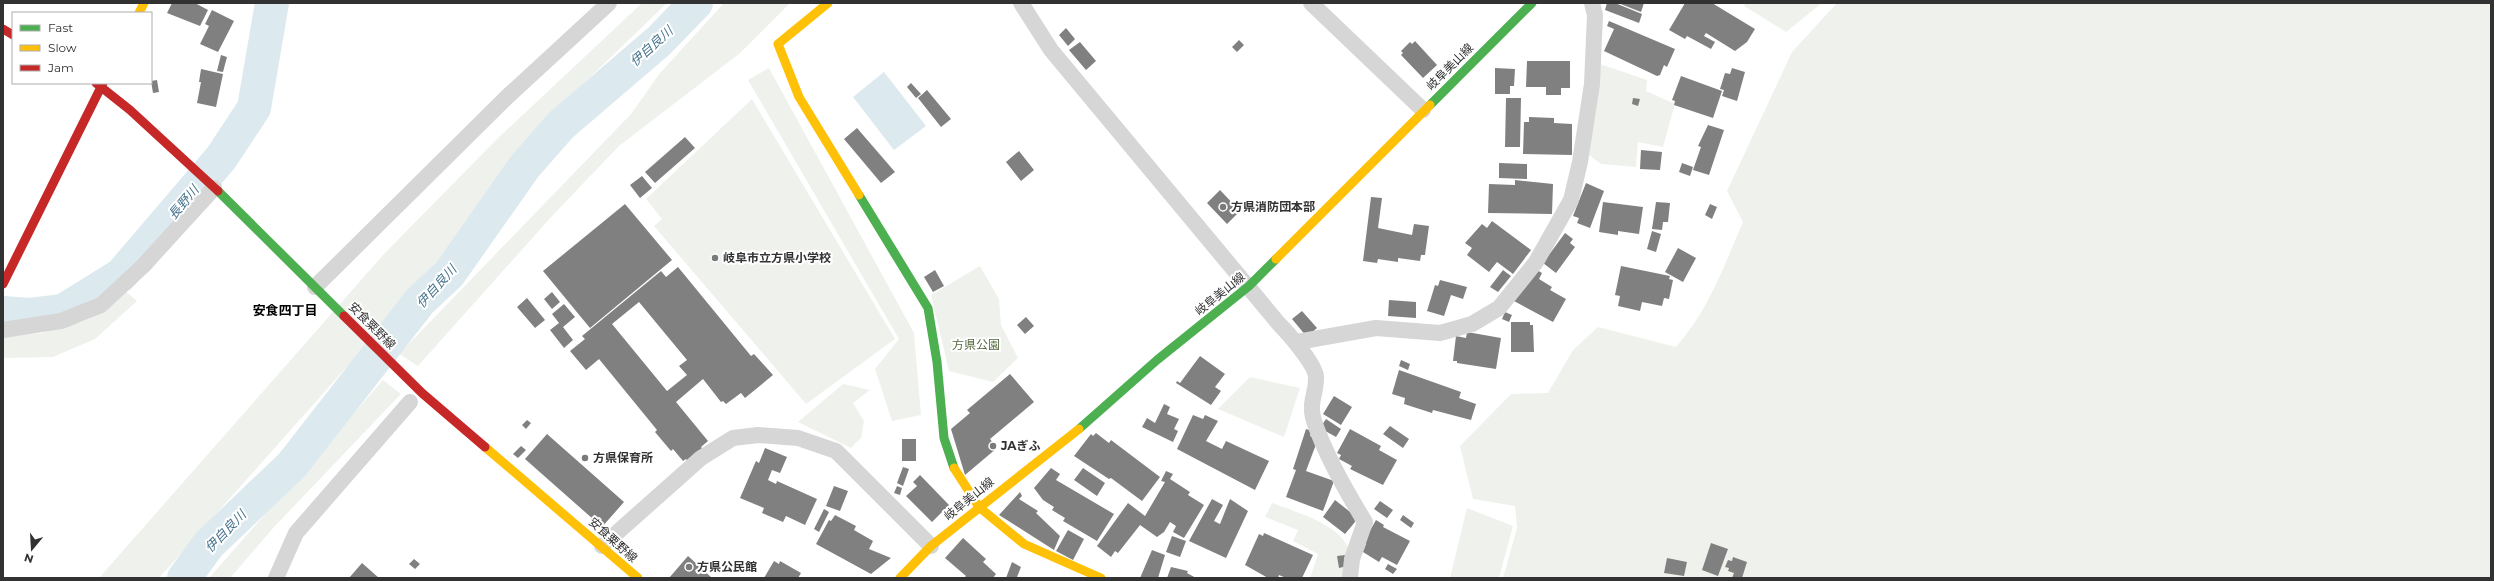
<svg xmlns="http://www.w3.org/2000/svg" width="2494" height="581" font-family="Montserrat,'Noto Sans JP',sans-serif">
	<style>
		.green { fill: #eff2ec }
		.water { fill: #dce9ef }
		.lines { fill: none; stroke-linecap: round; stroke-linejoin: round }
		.river { stroke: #dce9ef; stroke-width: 34 }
		.building { fill: #808080; fill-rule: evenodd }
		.street { stroke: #d6d6d6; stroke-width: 16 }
		.fast { stroke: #4caf50; stroke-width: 9 }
		.slow { stroke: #ffc107; stroke-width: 9 }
		.jam { stroke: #c62828; stroke-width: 9 }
		.poi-dot { fill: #7a7a7a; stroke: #fff; stroke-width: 1.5 }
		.labels { text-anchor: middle; stroke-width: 4; stroke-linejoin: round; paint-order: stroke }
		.street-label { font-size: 12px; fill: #323232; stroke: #fff }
		.poi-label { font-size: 12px; font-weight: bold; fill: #323232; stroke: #fff; text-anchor: start }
		.park-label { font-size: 12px; fill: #566a42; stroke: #fff }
		.water-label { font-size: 13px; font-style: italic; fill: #46738d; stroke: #fff }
		.neighbourhood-label { font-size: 13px; font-weight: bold; fill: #000; stroke: #fff }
	</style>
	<rect width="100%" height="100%" fill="#fff"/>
	<path class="green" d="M642,3H667L583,84L423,281L159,578H99L383,255L498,138Z
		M724,3H790L739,54L619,146L553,215L418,366L399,354L631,114L660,73Z
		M1745,3H1822L1786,32L1744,6Z
		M1837,3H2491V578H1503L1517,528L1515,506L1473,499L1460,446L1511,394L1548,393L1573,350L1598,327L1676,347C1709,309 1723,268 1743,222L1727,191L1792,52Z
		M1600,64L1647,80L1646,91L1675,104L1663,147L1638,142L1636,167L1601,164L1589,155Z
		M769,68L914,333L921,415L892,421L875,369L899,339L748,80Z
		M752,99L895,339L806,404L654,226L662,219L646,199Z
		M980,266L999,299L1001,325L1018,358L993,382L949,371L931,295Z
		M124,290L137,301L95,339L53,357L3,358V337L42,333L89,319Z
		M1250,377L1300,388L1284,437L1218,409Z
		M383,380L401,394L275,526L230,578H209Z
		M843,384L870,390L853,403L864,421L861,438L851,448L798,422Z
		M1272,503C1293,511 1332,522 1345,542C1352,551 1353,567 1353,578H1310L1318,554L1293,541L1298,530L1265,517Z
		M1467,508L1513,526L1499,578H1450Z"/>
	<path class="water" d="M884,72L926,126L894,150L853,97Z"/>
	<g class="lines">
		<path class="river" d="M3,313L30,315L63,311L121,275L221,158L254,108L272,3
			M184,578L209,544L292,465L420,301L449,274L525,166L561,125L659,41L696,3"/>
	</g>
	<path class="building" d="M172,3H195L208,10L200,26L167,13Z
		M1607,3H1615L1642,14L1639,23L1605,10Z
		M1618,3H1644L1641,12Z
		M1685,3H1712L1755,29L1747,42L1735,51L1706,33L1704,36L1715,42L1711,49L1687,36L1685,39L1669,30Z
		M212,10L234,21L218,52L200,44L209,26L205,24Z
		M1609,21L1675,49L1667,67L1664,65L1660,75L1657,76L1604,51L1614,29L1607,26Z
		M1066,28L1075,39L1068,46L1059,35Z
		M1239,40L1244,45L1237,52L1232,47Z
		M1415,41L1437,65L1423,78L1401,55L1403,53L1401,51L1410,42L1412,44Z
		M1080,42L1096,61L1086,70L1069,50Z
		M221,55L227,57L223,72L217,71Z
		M1527,61H1570V88H1561V95H1546V87H1526Z
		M1495,68L1515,69L1514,86H1510V94H1495Z
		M1732,68L1745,72L1737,101L1722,96L1724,90L1720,89L1725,73L1730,74Z
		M201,69L223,74L216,107L197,103L201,82H199Z
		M1681,76L1722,91L1713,118L1674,105L1675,101L1672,100Z
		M157,80L159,92L153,93L151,81Z
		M911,83L921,94L916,98L907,87Z
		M927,90L951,119L941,127L918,98Z
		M1506,98H1521L1520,147H1505Z
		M1633,98L1640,99L1638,106L1632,104Z
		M1529,117L1554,118V123L1572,124V155L1523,154L1524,122H1529Z
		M1708,125L1724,130L1709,175L1693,170L1701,147L1698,146Z
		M857,128L895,172L881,183L844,139Z
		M685,137L695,148L655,183L645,172Z
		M1641,150L1662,152L1660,170L1640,169Z
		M1019,151L1034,170L1021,181L1006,162Z
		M1499,163L1527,164V179L1499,178Z
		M1682,163L1693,167L1690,176L1679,172Z
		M642,176L652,188L640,198L630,185Z
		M1515,180L1553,184L1552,214L1488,213L1489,184L1515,185Z
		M1586,183L1604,191L1590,228L1577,223L1579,218L1573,216Z
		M1220,190L1240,211L1227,224L1207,203Z
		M1371,197L1382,198L1378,228L1412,235L1414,224L1429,226L1425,255H1421L1420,261L1398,258V262L1378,259L1377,263L1363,261Z
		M1603,202L1643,207L1639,234L1618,231V235L1599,232Z
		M1656,202L1670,203L1668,222H1663L1662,230L1652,229Z
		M625,204L672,260L590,328L543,271Z
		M1710,204L1717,207L1712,219L1705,215Z
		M1492,221L1531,250L1513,274L1497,262L1489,272L1467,255L1472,248L1465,243L1482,224L1487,228Z
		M1652,231L1661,234L1656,252L1647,249Z
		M1565,233L1573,239L1570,243L1575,247L1556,273L1543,263Z
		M1678,248L1696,258L1683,282L1665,272Z
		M1621,266L1670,276L1669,279L1673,280L1669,299L1664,298L1662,306L1642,302L1640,311L1618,306L1620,296L1615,295Z
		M678,267L751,356L754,354L773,375L745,398L741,393L726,404L723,401L721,402L703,379L676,402L708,441L701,447L705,452L690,464L686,459L683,461L673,449L671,451L655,432L657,430L599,359L586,370L570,351L585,339L582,336L661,271L666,277ZM639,302L687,360L679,366L687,375L667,391L612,324Z
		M935,270L944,286L933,292L924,277Z
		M1503,270L1511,276L1498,292L1490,287Z
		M1537,270L1542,273L1539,279L1552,287L1550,290L1566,299L1553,322L1514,301Z
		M1440,280L1467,287L1463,299L1451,295L1444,316L1427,311L1435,285L1438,286Z
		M552,292L560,302L552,309L544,299Z
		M527,298L545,320L535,328L517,307Z
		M1389,300L1416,302V318L1388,316Z
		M564,304L575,317L563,327L573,340L564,348L550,330L559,323L552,314Z
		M1302,311L1317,328L1307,337L1292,319Z
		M1505,312L1512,315L1509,322L1502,319Z
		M1026,317L1034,326L1025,334L1017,325Z
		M1511,322H1530V325H1533L1534,352H1511Z
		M1467,332L1501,338L1496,369L1457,363V361H1453L1456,336L1466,338Z
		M1200,356L1225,374L1215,387L1221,391L1211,405L1176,383L1177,381L1180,383Z
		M1401,360L1410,364L1408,370L1399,366Z
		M1399,370L1461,392L1459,398L1476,404L1471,420L1433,410L1432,413L1404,404L1405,398L1392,394Z
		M1010,374L1034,402L990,439L997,448L965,475L951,429L970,413L967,410Z
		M1334,396L1352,407L1341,425L1323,414Z
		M1164,404L1170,407L1167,414L1179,419L1174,429L1178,431L1173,442L1142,427L1147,418L1155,423Z
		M1193,415L1203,419L1205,415L1218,421L1206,441L1222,449L1226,441L1269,461L1255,490L1177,449Z
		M1326,419L1341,429L1336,437L1320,428Z
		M527,420L531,423L526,429L522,425Z
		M1390,426L1409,439L1403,448L1383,434Z
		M1306,429L1312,431L1310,436L1318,439L1306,471L1334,481L1323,511L1286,497L1296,470L1293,469Z
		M1350,429L1381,446L1379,450L1397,460L1383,485L1350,469L1352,466L1339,459L1341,455L1337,453Z
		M1096,433L1109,443L1111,440L1160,477L1142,501L1111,478L1109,479L1074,456L1091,434L1093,436Z
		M547,434L624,502L602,527L525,459Z
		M902,439H916V461H902Z
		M521,446L526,450L518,458L513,454Z
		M765,448L787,457L780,473L772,470L768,480L776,484L777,481L817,499L805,525L786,516L783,522L762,513L764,508L740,498L756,461L759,463Z
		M903,467L909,469L903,486L897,483Z
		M1051,468L1060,474L1056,480L1114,514L1097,541L1063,521L1065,518L1052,510L1054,507L1043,500L1034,488Z
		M1083,468L1105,483L1097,496L1074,480Z
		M1166,471L1173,474L1170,479L1190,492L1188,495L1204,505L1184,538L1173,532L1176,526L1170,522L1164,532L1157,537L1140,525L1118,553L1115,551L1111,557L1097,546L1128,503L1145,516L1165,482L1161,481Z
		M920,475L949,505L932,522L906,496L917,486L913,482Z
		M834,486L848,491L840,511L826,506Z
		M897,486L902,488L900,495L894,493Z
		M1020,492L1022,496L1019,499L1038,511L1036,513L1060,536L1054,550L999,515Z
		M1212,499L1223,505L1214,521L1220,524L1230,499L1248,511L1226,558L1189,541Z
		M1335,500L1354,515L1355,522L1345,534L1323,517Z
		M1380,501L1393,510L1387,518L1374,509Z
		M824,509L829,512L819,532L814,529Z
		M835,515L856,526L854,530L873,541L869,549L891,558L871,574L816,544L829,520L831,521Z
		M1403,515L1414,523L1411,528L1400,520Z
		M1376,520L1384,525L1383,527L1410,541L1397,565L1382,557L1379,562L1363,552L1366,544L1363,543Z
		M1068,530L1084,539L1073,560L1056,551Z
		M1264,533L1313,555L1302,578H1286L1279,575L1278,578H1268L1245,565L1259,534L1263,536Z
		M1172,536L1186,541L1180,557L1166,552Z
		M963,538L986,559L983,562L996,574L993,578H964L966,576L945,558Z
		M1711,543L1728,549L1718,576L1702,570Z
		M1152,550L1165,555L1158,578H1140Z
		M1345,555L1347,566L1339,568L1337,556Z
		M688,556L712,578H669Z
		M1733,557L1747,562L1742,578H1732L1734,573L1728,571L1729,568L1725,567L1728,560L1732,561Z
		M1667,558L1687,562L1684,576L1664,573Z
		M414,559L420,564L415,569L409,564Z
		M774,561L779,564L780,561L801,573L798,578H764Z
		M1012,562L1021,567L1017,577L1020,578H1006Z
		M362,563L379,578H349Z
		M1388,564L1397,569L1393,574L1385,569Z
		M1171,567L1188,571L1187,573L1196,578H1167Z"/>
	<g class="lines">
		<path class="street" d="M1021,3L1051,50L1279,324C1289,334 1314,363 1316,376C1317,395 1307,402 1315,424C1327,458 1346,491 1365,522L1352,559L1350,578
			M1311,3L1423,110
			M315,287L508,96L609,3
			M3,330L61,321L101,305L143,266L214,188
			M1297,342L1376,328L1440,333L1472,324L1499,308L1536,262L1571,200L1580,162L1592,84L1595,15L1592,3
			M602,546L701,458L733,438L758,435L798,438L836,451L931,546
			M276,578L296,533L410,402"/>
		<path class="fast" d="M1430,105L1532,3
			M218,191L344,316
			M859,195L928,308L937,362L944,438L954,468
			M1079,429L1157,360L1249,286L1276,259"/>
		<path class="slow" d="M828,3L778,44L799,97L859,195
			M139,13L144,3
			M1276,259L1430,105
			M485,447L638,578
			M954,468L979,507L1024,544L1101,578
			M900,578L931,546L1079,429"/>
		<path class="jam" d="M3,29L13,35
			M96,83L130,110L218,191
			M3,284L103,83
			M344,316L422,393L485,447"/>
	</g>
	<g class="poi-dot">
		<circle cx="1223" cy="207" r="4"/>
		<circle cx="715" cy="258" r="4"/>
		<circle cx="993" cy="446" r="4"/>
		<circle cx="585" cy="458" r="4"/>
		<circle cx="689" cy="567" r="4"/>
	</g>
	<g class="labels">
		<g class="street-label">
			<text transform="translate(1450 67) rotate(-45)" y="4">岐阜美山線</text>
			<text transform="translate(1220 294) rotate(-39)" y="4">岐阜美山線</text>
			<text transform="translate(372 326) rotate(45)" y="4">安食粟野線</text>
			<text transform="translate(969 499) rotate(-39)" y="4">岐阜美山線</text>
			<text transform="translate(613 540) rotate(42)" y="4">安食粟野線</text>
		</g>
		<g class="poi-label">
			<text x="1231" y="211">方県消防団本部</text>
			<text x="723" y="262">岐阜市立方県小学校</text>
			<text x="1001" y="450">JAぎふ</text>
			<text x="593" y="462">方県保育所</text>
			<text x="697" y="571">方県公民館</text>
		</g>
		<g class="park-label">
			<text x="976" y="349">方県公園</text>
		</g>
		<g class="water-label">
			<text transform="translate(651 46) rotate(-42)" y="5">伊自良川</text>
			<text transform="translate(183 202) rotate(-50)" y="5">長野川</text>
			<text transform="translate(436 286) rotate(-48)" y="5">伊自良川</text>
			<text transform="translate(225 531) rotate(-46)" y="5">伊自良川</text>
		</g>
		<g class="neighbourhood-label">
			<text x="285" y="315">安食四丁目</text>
		</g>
	</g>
	<rect width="2494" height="581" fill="none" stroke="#323232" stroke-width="8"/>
	<rect x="12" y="12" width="140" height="72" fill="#ffffff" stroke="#adadad"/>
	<rect x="20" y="25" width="20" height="6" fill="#4caf50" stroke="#adadad"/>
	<text x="48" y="32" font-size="12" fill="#323232">Fast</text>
	<rect x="20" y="45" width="20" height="6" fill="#ffc107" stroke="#adadad"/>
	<text x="48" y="52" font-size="12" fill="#323232">Slow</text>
	<rect x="20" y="65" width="20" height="6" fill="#c62828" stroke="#adadad"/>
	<text x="48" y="72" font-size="12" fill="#323232">Jam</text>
	<g transform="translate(32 549) rotate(198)" stroke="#ffffff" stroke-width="3" paint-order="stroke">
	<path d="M0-3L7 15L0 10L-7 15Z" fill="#323232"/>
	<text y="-6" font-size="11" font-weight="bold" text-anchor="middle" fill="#323232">N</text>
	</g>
</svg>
